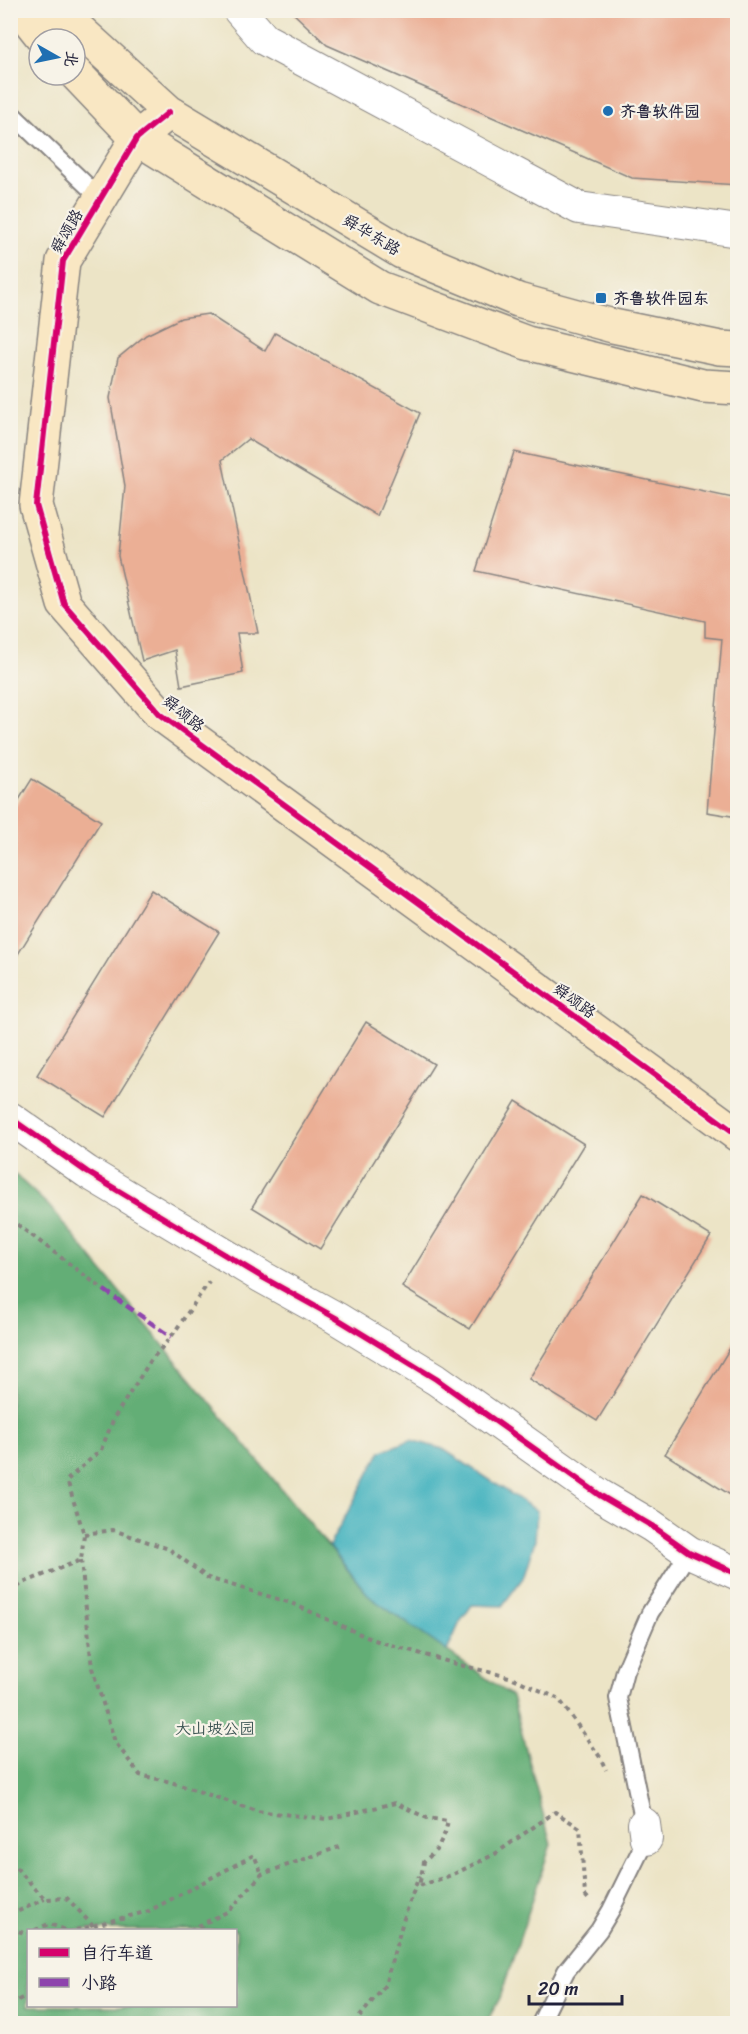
<svg xmlns="http://www.w3.org/2000/svg" width="748" height="2034" font-family="Sriracha,'LXGW WenKai TC',sans-serif">
	<style>
		.forest { fill: #63ae76; stroke: #426858; stroke-width: 1.5; fill-rule: evenodd }
		.water { fill: #44b3bf; stroke: #336a7d; stroke-width: 1.5 }
		.building { fill: #ebaf95 }
		.lines { fill: none; stroke-linecap: round; stroke-linejoin: round }
		.lane-casing { stroke: #878380; stroke-width: 20 }
		.street-casing { stroke: #878380; stroke-width: 34 }
		.secondary-casing { stroke: #878380; stroke-width: 36 }
		.path { stroke: #878380; stroke-width: 4; stroke-dasharray: 4.5 4.5; stroke-linecap: butt }
		.lane { stroke: #fff; stroke-width: 16 }
		.street { stroke: #fff; stroke-width: 32 }
		.secondary { stroke: #f9e7c3; stroke-width: 33 }
		.quiet { stroke: #8e44ad; stroke-width: 4.5; stroke-dasharray: 9 4.5; stroke-linecap: butt }
		.cycleway-casing { stroke: #f7f3e8; stroke-width: 10 }
		.cycleway { stroke: #d6006c; stroke-width: 6 }
		.poi-dot { fill: #1f6fb2; stroke: #f7f3e8; stroke-width: 2 }
		.labels { text-anchor: middle; stroke-width: 4.5; stroke-linejoin: round; paint-order: stroke }
		.poi-label { font-size: 16px; font-weight: bold; fill: #22223b; stroke: #f7f3e8; text-anchor: start }
		.street-label { font-size: 16px; fill: #22223b; stroke: #f7f3e8 }
		.park-label { font-size: 16px; fill: #3c5453; stroke: #f7f3e8 }
	</style>
	<rect width="100%" height="100%" fill="#f7f3e8"/>
	<filter id="ink" filterUnits="userSpaceOnUse"><feTurbulence type="fractalNoise" baseFrequency=".0167" numOctaves="2"/><feDisplacementMap in="SourceGraphic" scale="12" xChannelSelector="R" yChannelSelector="G"/><feConvolveMatrix kernelMatrix="1 2 1 2 8 2 1 2 1" color-interpolation-filters="sRGB"/></filter>
	<filter id="wash" filterUnits="userSpaceOnUse"><feTurbulence type="fractalNoise" baseFrequency=".008" numOctaves="4" result="noise"/><feDisplacementMap in="SourceGraphic" scale="24" xChannelSelector="R" yChannelSelector="G"/><feGaussianBlur stdDeviation="1.35" result="paint"/><feColorMatrix in="noise" values="0 0 0 0 0 0 0 0 0 0 0 0 0 0 0 0 0 1.4 0 .05"/><feComposite in="paint" operator="in"/></filter>
	<g filter="url(#wash)">
		<rect width="100%" height="100%" fill="#ece4c6"/>
		<path class="forest" d="M10,1170L49,1206L370,1597L512,1696L551,1844L500,1998L486,2023H11ZM28,1930H236V2006H28Z"/>
		<path class="water" d="M411,1440L443,1449L537,1511L535,1540L523,1578L502,1606L472,1605L460,1622L447,1651L370,1597L329,1546L381,1451Z"/>
		<g id="blocks">
			<path class="building" d="M290,10H738V185L632,178L327,45Z
				M208,314L265,351L275,333L420,413L377,516L248,439L222,460L258,633H237L243,673L181,686L175,650L142,661L118,556L125,486L110,398L118,358L146,335L181,318Z
				M514,452L738,499V817L707,812L722,639L705,637V621L476,571Z
				M32,779L101,821L10,967V814Z
				M151,890L219,932L105,1117L37,1075Z
				M366,1022L434,1064L320,1249L252,1207Z
				M516,1101L584,1144L470,1329L402,1287Z
				M643,1194L711,1236L597,1421L529,1379Z
				M738,1335V1488L732,1496L665,1454Z"/>
		</g>
	</g>
	<g filter="url(#ink)">
		<use href="#blocks" fill-opacity="0" stroke="#878380" stroke-width="1.5"/>
		<g class="lines">
			<g class="lane-casing">
				<path id="lane" d="M10,112L101,199
					M644,1824L618,1698L625,1671L650,1613L689,1552
					M540,2024L566,1971L599,1930L611,1910L646,1839"/>
			</g>
			<g class="street-casing">
				<path id="street" d="M239,10L264,39L579,208L738,231
					M10,1118L87,1172L262,1277L336,1318L436,1379L601,1496L652,1526L689,1552L738,1574
					M644,1824L646,1839"/>
			</g>
			<g class="secondary-casing">
				<path id="secondary" d="M21,10L44,39
					M61,10L70,22L169,112L402,252L518,300L613,326L720,348L738,349
					M75,73L137,138L380,288L527,343L703,386L738,388
					M169,112L137,138L63,261L36,505L64,604L160,714L738,1135"/>
			</g>
			<path class="path" d="M10,1219L104,1290
				M84,1534L113,1530L169,1549L208,1578L291,1603L371,1639L456,1664L513,1678L559,1699L600,1757L606,1770
				M81,1560L92,1668L115,1742L140,1775L171,1782L257,1811L327,1819L395,1803L427,1818L448,1821L445,1833L437,1849L424,1862L419,1886L452,1875L495,1854L555,1812L580,1828L585,1895L590,1901
				M10,1593L23,1583L81,1560L84,1534L67,1480L101,1450L114,1418L151,1360L171,1337L209,1282
				M10,1861L45,1899L67,1898L93,1926
				M10,1915L45,1899
				M10,1929L28,1934
				M35,1930L49,1924L66,1930
				M76,1930L149,1911L254,1855L262,1874
				M190,1930L229,1911L262,1874L339,1847
				M10,2004L28,1995
				M354,2024L385,1985L403,1921L419,1876"/>
			<use href="#lane" class="lane"/>
			<use href="#street" class="street"/>
			<use href="#secondary" class="secondary"/>
			<path class="quiet" d="M104,1290L171,1337"/>
			<g class="cycleway-casing">
				<path id="cycleway" d="M169,112L137,138L63,261L36,505L64,604L160,714L738,1135
					M10,1118L87,1172L262,1277L336,1318L436,1379L601,1496L652,1526L689,1552L738,1574"/>
			</g>
			<use href="#cycleway" class="cycleway"/>
		</g>
	</g>
	<g class="poi-dot">
		<circle cx="608" cy="111" r="6"/>
		<rect x="595" y="292" width="12" height="12" rx="3"/>
	</g>
	<g class="labels">
		<g class="poi-label">
			<text x="620" y="117">齐鲁软件园</text>
			<text x="613" y="304">齐鲁软件园东</text>
		</g>
		<g class="street-label">
			<text transform="translate(66 231) rotate(-60)" y="6">舜颂路</text>
			<text transform="translate(372 234) rotate(31)" y="6">舜华东路</text>
			<text transform="translate(184 713) rotate(39)" y="6">舜颂路</text>
			<text transform="translate(575 1000) rotate(36)" y="6">舜颂路</text>
		</g>
		<g class="park-label">
			<text x="215" y="1734">大山坡公园</text>
		</g>
	</g>
	<rect width="748" height="2034" fill="none" stroke="#f7f3e8" stroke-width="36"/>
	<rect x="27" y="1929" width="210" height="78" fill="#f7f3e8" stroke="#a29fa3" stroke-width="1.5"/>
	<rect x="39" y="1948" width="30" height="9" fill="#d6006c" stroke="#a29fa3" stroke-width="1.5"/>
	<text x="81" y="1959" font-size="18" fill="#22223b">自行车道</text>
	<rect x="39" y="1978" width="30" height="9" fill="#8e44ad" stroke="#a29fa3" stroke-width="1.5"/>
	<text x="81" y="1989" font-size="18" fill="#22223b">小路</text>
	<g transform="translate(57 57) rotate(99)"><circle r="28" fill="#f7f3e8" stroke="#a29fa3" stroke-width="1.5"/>
	<path d="M0-4.5L10 22L0 15L-10 22Z" fill="#1f6fb2"/>
	<text y="-9" font-size="16" font-weight="bold" text-anchor="middle" fill="#22223b">北</text>
	</g>
	<path d="M529 1995v9h93v-9" fill="none" stroke="#22223b" stroke-width="3"/>
	<text x="538" y="1995" font-size="18" fill="#22223b" stroke="#f7f3e8" stroke-width="4.5" paint-order="stroke">20 m</text>
</svg>
